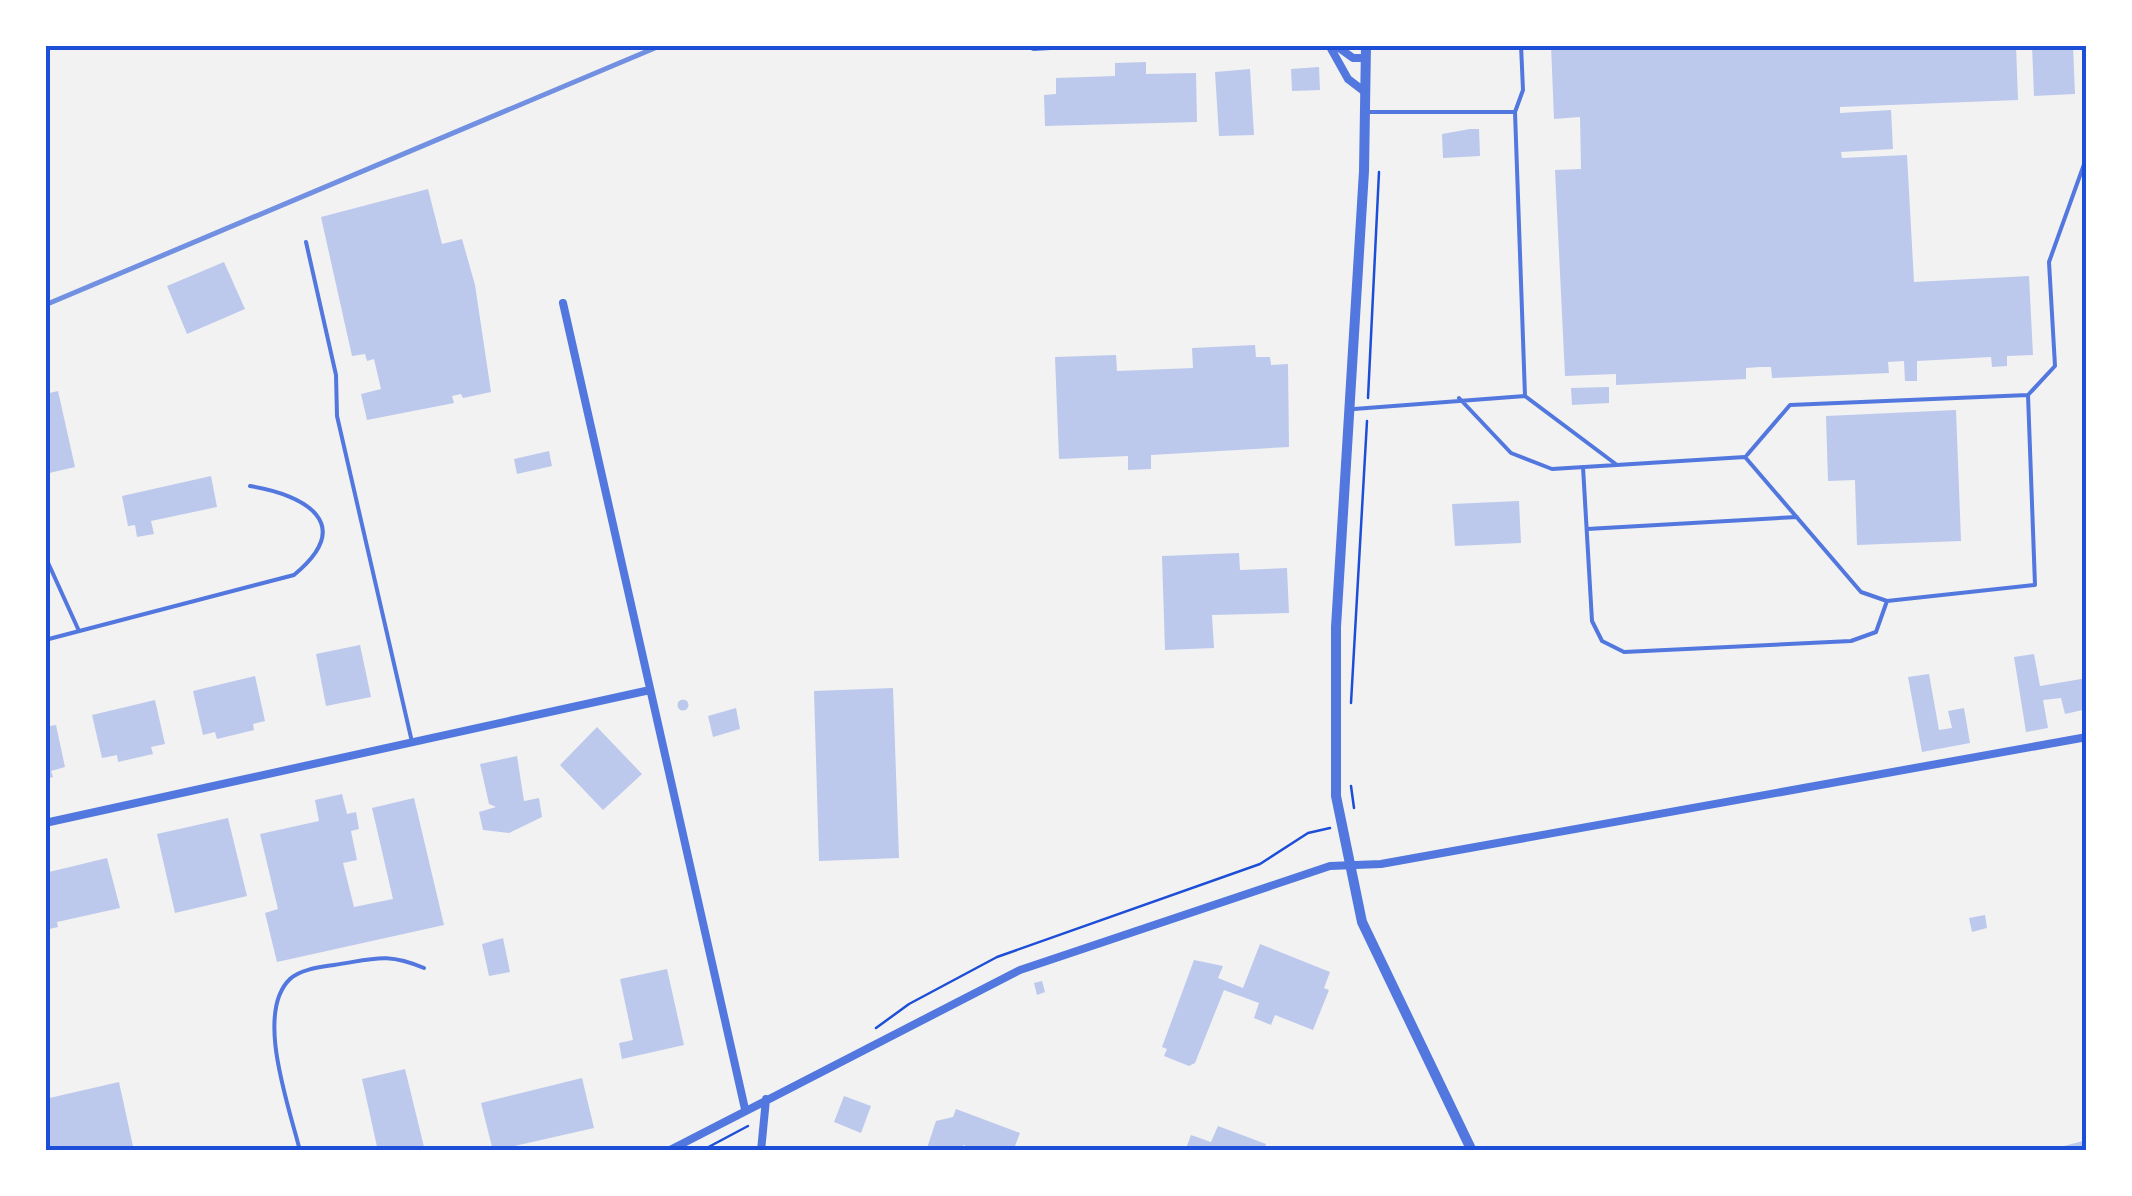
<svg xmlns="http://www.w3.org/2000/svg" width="2132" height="1196" font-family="Roboto,sans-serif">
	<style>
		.building { fill: #bdc9ec }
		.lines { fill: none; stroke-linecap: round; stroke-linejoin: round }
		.path { stroke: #1d4ed8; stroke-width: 2.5 }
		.service { stroke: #5277de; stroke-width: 4 }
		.minor { stroke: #5277de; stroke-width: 8 }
		.tertiary { stroke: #5277de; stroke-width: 10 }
		.rail { stroke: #7290e2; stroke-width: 5 }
		.neatline { fill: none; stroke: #1d4ed8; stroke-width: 4 }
	</style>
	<rect width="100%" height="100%" fill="#f2f2f2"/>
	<path class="building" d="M1551,45H2016L2018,100L1840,107V113L1891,110L1893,149L1841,152L1842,158L1907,155L1914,282L2029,276L2033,355L2007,356V366L1992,367L1991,357L1917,361V381H1905L1904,361L1888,362L1889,373L1772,378L1771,367H1760L1746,368V379L1616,385V374L1565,376L1555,170L1581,169L1580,117L1554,119Z
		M2032,45H2073L2075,94L2034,96Z
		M1146,62V74L1196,73L1197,122L1045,126L1044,95L1056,94V78L1115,76V63Z
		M1319,67L1320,90L1292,91L1291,69Z
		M1250,69L1254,135L1219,136L1215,72Z
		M1470,129H1479L1480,156L1443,158L1442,134Z
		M428,189L442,244L462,239L475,285L491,392L463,398L461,394L452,396L454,403L367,420L361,394L381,389L374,359L367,361L365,354L352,356L321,217Z
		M224,262L245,309L187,334L167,286Z
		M1255,345L1256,357H1270L1271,365L1288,364L1289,447L1151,455V469L1128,470V456L1059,459L1055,357L1116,355L1117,371L1193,368L1192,348Z
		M1609,387V403L1572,405L1571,388Z
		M58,391L75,467L45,474V394Z
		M1956,410L1961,541L1857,545L1855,480L1828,481L1826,416Z
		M549,451L552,466L517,474L514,459Z
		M211,476L217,507L151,521L154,534L137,537L135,525L128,526L122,496Z
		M1519,501L1521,543L1455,546L1452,504Z
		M1239,553L1240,570L1287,568L1289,613L1212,615L1214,648L1165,650L1162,556Z
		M360,645L371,697L326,706L316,654Z
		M2034,654L2040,686L2087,678V709L2065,714L2061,698L2043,700L2048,728L2026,732L2014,657Z
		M1929,674L1939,730L1952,728L1948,711L1964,708L1970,743L1922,752L1908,677Z
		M255,676L265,721L253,724L254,730L217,739L215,732L203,735L193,691Z
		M893,688L899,858L819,861L814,691Z
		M677.5 705a5.5 5.5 0 1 1 11 0a5.5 5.5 0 1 1-11 0Z
		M155,700L165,744L151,747L153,754L118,762L117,755L102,758L92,715Z
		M736,708L740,729L713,737L708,716Z
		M56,725L65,767L51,771L53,777L45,779V727Z
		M597,727L642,774L603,810L560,765Z
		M517,756L524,801L539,798L542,817L509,833L483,830L479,812L496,807L489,804L480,764Z
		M342,794L347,814L356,812L359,829L351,831L357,860L343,863L354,907L393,899L372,808L414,798L444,925L277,962L265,913L278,909L260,834L319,821L315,800Z
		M228,818L247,896L175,913L157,834Z
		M107,858L120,908L57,922L58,927L45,930V873Z
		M1985,915L1987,928L1972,932L1969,918Z
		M503,938L510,972L489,976L482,944Z
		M1260,944L1330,972L1324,988L1329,990L1313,1030L1275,1015L1271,1025L1254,1018L1259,1003L1224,990L1195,1063L1189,1066L1164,1056L1167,1049L1162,1047L1194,960L1223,966L1218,978L1243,988Z
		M667,969L684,1045L622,1059L619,1043L633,1040L620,979Z
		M1042,981L1045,992L1037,995L1034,983Z
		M405,1069L425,1151H378L362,1079Z
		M582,1078L594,1128L493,1151L481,1103Z
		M119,1082L134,1151H48L45,1099Z
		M844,1096L871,1106L861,1133L834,1122Z
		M956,1109L1020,1133L1013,1151H981L963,1145L961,1151H926L936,1121L953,1117Z
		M1218,1126L1266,1144L1264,1151H1185L1191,1135L1211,1142Z
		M2087,1140V1151H2048V1150Z"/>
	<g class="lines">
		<path class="path" d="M1368,398L1379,172
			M1351,703L1367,421
			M1351,786L1354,808
			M876,1028L909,1004L997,957L1260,864L1308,833L1330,828
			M701,1151L748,1126"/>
		<path class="service" d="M1369,112H1515
			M306,242L336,375L337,416L412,742
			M1525,396L1617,465
			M1459,398L1511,453L1552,469L1745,457L1861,592L1887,601L2035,585L2028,395L2055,366L2049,262L2087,156
			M1354,409L1525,396L1515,112L1523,90L1521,45
			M1747,455L1790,405L2028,395
			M1583,467L1592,621L1602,641L1624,652L1851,641L1876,632L1887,601
			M1587,529L1797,517
			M45,556L79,631
			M45,640L294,575C356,524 306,495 250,486
			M300,1151C290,1109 254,1013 290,979C301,969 321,967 334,965C374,959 386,952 424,968"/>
		<path class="minor" d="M1329,45L1348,79L1365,92
			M1335,45L1353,58H1366
			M1034,47L1066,45
			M563,303L745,1109
			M45,823L650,690
			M668,1151L1020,970L1330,866L1381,864L2087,737
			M761,1151L766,1099"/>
		<path class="tertiary" d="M1366,45L1364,171L1336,627V796L1362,922L1472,1151"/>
		<path class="rail" d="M45,305L662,45"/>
	</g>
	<rect width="2132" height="1196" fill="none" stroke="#ffffff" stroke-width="95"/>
	<rect x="48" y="48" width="2036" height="1100" class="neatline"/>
</svg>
